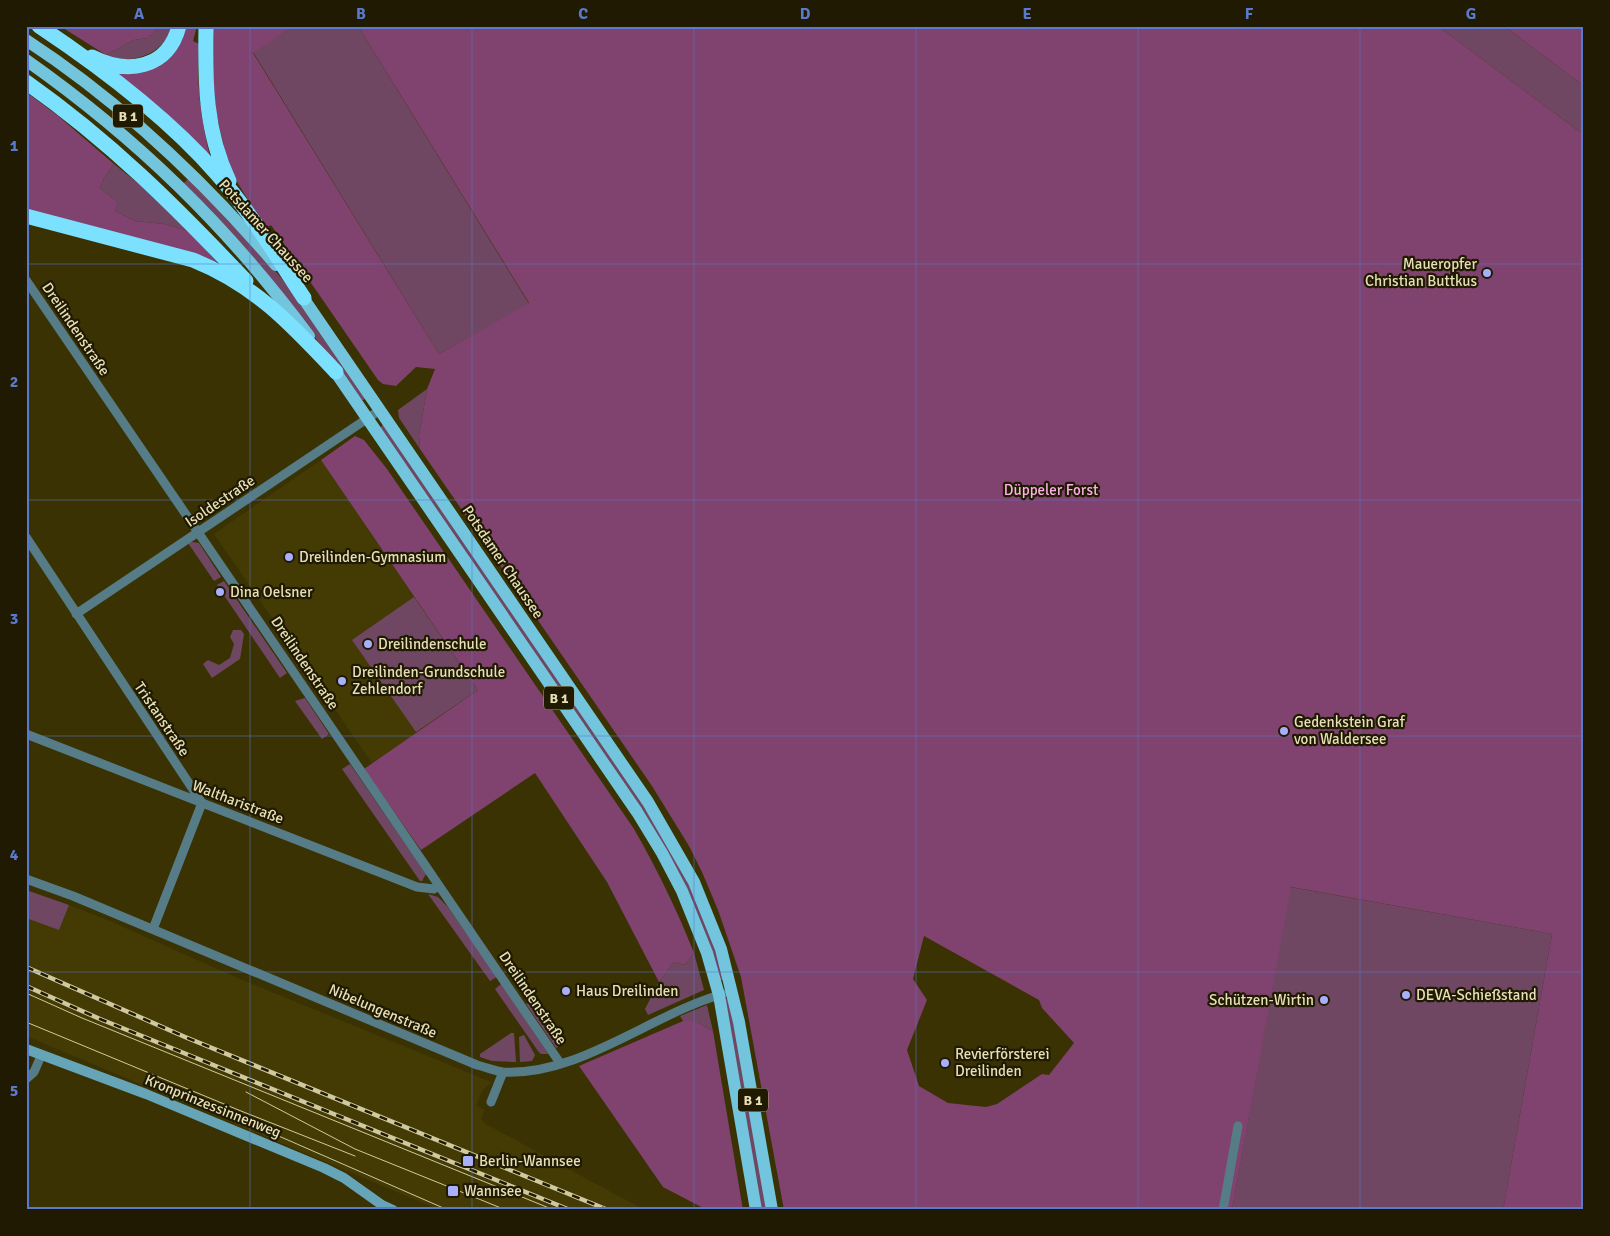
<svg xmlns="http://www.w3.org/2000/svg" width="1610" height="1236" font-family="Signika,sans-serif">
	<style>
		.built { fill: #443b04 }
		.green { fill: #704763 }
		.forest { fill: #80426e; fill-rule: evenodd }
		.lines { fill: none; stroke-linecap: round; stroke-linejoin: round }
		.street { stroke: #557c87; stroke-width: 9 }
		.secondary { stroke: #66a5b8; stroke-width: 10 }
		.primary { stroke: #72c5dd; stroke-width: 12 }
		.highway { stroke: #7ce1ff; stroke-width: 15 }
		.tram { stroke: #d0c99f; stroke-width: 1 }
		.rail-casing { stroke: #d0c99f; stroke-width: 4.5 }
		.rail { stroke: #1f1a01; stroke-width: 2.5; stroke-dasharray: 8; stroke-linecap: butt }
		.grid { fill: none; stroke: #597ace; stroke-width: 1; stroke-opacity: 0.55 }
		.poi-dot { fill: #a8b0fc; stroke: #1f1a01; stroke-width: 2 }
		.labels { text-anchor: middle; stroke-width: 4.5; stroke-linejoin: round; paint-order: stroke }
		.shield { fill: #1f1a01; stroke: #aaa480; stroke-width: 1 }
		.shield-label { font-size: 14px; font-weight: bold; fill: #e6dfb7 }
		.street-label { font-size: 15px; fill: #e6dfb7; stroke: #1f1a01 }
		.poi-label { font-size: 15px; fill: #e6dfb7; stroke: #1f1a01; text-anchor: start }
		.park-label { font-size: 15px; fill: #fbb2e4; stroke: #1f1a01 }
		.neatline { fill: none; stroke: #597ace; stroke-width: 2 }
		.grid-label { font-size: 16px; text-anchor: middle; font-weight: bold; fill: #597ace }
	</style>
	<rect width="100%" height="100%" fill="#3a3202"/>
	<path class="built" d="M321,460L478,690L372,763L214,534Z
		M69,905L112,922L233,976L491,1082L482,1091L476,1106L485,1110L481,1119L486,1124L644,1210H440L26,1036V918L59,930Z"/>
	<path class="green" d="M157,26H172C165,54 131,66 106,55L134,40L148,38L154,33Z
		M294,26H358L529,304L439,354L253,52Z
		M1438,26H1504L1584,86V135Z
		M114,164L154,196L189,231L164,224L135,221L115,211L118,202L100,188L104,178Z
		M190,177L259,251L291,290L367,398L361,401L306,325L183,184Z
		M427,389L419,435L420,449L399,418L398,410Z
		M384,424L641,798L699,902L725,979L719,981L691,901L379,428Z
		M192,542L199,543L221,577L214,581L188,543Z
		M224,581L287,673L280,678L217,585Z
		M414,597L478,690L416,732L352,640Z
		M233,630H241L244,634L240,659L212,678L203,664L208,660L219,665L230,658L234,644L230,637Z
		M305,698L329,734L322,739L295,701Z
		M350,764L426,874L422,881H420L342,769Z
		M1290,887L1552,934L1503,1210H1232Z
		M26,890L69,905L59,930L26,918Z
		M428,894L438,897L448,907L497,977L490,981Z
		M694,953L704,990L648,1015L645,1009L659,982L674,962L685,965Z
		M501,984L547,1052L548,1054H541L538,1051L495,989Z
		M730,998L769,1210H759L723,999Z
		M530,1001L561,1045L556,1048L526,1004Z
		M707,1005L713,1031L699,1023L683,1021L680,1016Z
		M511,1033H514L516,1062L492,1061L480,1057V1054Z
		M524,1035L535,1055L532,1061L520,1062L519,1037Z"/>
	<path class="forest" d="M60,26H157L154,33L148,38L134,40L106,55Z
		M185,26H197L193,41L199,44C196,84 201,121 211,160L111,71L174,52L182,39Z
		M211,26H294L253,53L439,354L529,303L358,26H1438L1584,135V1210H1503L1552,934L1291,887L1232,1210H784L741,977L718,910L702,872L689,846L652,786L420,449L419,435L427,389L435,369L416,367L396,386L383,384L378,380L271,225L265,229L229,168L211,91ZM924,936L1039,1000L1042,1008L1074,1043L1049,1075L1042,1074L997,1104L986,1107L948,1103L919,1086L907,1050L927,1000L913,979Z
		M1504,26H1584V86Z
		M26,92L57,115L114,164L104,178L100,188L118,202L115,211L135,221L164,224L189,231L218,263L26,210Z
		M355,436L364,440L387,469L634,829C657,869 677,910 694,953L685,965L674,962L659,982L607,882L535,773L421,850L364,769L478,690L321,460Z
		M690,1020L699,1023L713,1031L743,1210H707L663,1187L579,1066L683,1021Z"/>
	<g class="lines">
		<path class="street" d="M26,280L560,1063
			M26,537L202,803L153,929
			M76,614L380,410
			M26,734L417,887L434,889L439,886
			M26,879L73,896L477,1065C485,1067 495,1071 503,1072C580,1076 651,1014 723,994
			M26,1079L34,1072L41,1056
			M491,1102L503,1072
			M1223,1210L1238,1126"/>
		<path class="secondary" d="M26,1049L146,1094L324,1168L344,1178L382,1205L393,1210"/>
		<path class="primary" d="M26,40C121,102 203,180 276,265
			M26,60C138,139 227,226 309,336
			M299,292L648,802L694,882L721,949L739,1022L772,1210
			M330,364L637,812L662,853L682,891L707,953L719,995L756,1210"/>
		<path class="highway" d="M39,26C99,66 170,120 217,174C250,211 276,256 304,298
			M206,26C205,81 205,131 229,181
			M92,57C127,75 168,69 179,26
			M26,82C111,142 175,206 246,281
			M26,216L193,260C255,285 291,324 336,372"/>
		<path class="tram" d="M26,993L82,1018L554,1210
			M26,1022L241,1111L355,1156
			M246,1092L355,1149L506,1210
			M226,1113L448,1210"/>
		<g class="rail-casing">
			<path id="rail" d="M26,967L185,1037L608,1210
				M26,986L100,1019L570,1210"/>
		</g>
		<use href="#rail" class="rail"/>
	</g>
	<path class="grid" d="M250,26V1210M472,26V1210M694,26V1210M916,26V1210M1138,26V1210M1360,26V1210M26,264H1584M26,500H1584M26,736H1584M26,972H1584"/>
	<g class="poi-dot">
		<circle cx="1487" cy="273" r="5"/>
		<circle cx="289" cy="557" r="5"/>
		<circle cx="220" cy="592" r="5"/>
		<circle cx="368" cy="644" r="5"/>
		<circle cx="342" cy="681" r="5"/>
		<circle cx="1284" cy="731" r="5"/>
		<circle cx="566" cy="991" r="5"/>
		<circle cx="1406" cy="995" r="5"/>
		<circle cx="1324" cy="1000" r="5"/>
		<circle cx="945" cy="1063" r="5"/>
		<rect x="462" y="1155" width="12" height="12" rx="2.5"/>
		<rect x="447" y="1185" width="12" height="12" rx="2.5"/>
	</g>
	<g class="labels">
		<g class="shield">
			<rect x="113" y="104.5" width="30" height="23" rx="4"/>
			<rect x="544" y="686.5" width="30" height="23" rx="4"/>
			<rect x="738" y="1088.5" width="30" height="23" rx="4"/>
		</g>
		<g class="shield-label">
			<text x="128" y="121">B 1</text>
			<text x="559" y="703">B 1</text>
			<text x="753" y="1105">B 1</text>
		</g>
		<g class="street-label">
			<text transform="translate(266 231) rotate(48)" y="5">Potsdamer Chaussee</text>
			<text transform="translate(76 329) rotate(56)" y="5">Dreilindenstraße</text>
			<text transform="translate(220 501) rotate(-34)" y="5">Isoldestraße</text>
			<text transform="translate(503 562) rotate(56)" y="5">Potsdamer Chaussee</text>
			<text transform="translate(305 663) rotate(56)" y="5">Dreilindenstraße</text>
			<text transform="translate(162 719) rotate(56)" y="5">Tristanstraße</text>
			<text transform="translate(238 802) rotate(21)" y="5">Waltharistraße</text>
			<text transform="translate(533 998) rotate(56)" y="5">Dreilindenstraße</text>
			<text transform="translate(383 1011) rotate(23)" y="5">Nibelungenstraße</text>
			<text transform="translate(213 1106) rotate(22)" y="5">Kronprinzessinnenweg</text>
		</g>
		<g class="poi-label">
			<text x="1477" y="269" text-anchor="end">Maueropfer<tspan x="1477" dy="17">Christian Buttkus</tspan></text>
			<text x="299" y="562">Dreilinden-Gymnasium</text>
			<text x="230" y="597">Dina Oelsner</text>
			<text x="378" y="649">Dreilindenschule</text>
			<text x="352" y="677">Dreilinden-Grundschule<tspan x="352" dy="17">Zehlendorf</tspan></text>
			<text x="1294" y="727">Gedenkstein Graf<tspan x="1294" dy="17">von Waldersee</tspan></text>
			<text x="576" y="996">Haus Dreilinden</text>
			<text x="1416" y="1000">DEVA-Schießstand</text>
			<text x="1314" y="1005" text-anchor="end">Schützen-Wirtin</text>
			<text x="955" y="1059">Revierförsterei<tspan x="955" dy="17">Dreilinden</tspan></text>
			<text x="479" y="1166">Berlin-Wannsee</text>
			<text x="464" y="1196">Wannsee</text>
		</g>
		<g class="park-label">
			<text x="1051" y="495">Düppeler Forst</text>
		</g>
	</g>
	<rect width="1610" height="1236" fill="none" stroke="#1f1a01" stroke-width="55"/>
	<rect x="28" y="28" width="1554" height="1180" class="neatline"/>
	<g class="grid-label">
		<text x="139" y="19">A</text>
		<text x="361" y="19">B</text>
		<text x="583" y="19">C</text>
		<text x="805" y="19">D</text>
		<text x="1027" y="19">E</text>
		<text x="1249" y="19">F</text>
		<text x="1471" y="19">G</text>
		<text x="14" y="151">1</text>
		<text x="14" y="387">2</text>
		<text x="14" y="624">3</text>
		<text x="14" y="860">4</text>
		<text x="14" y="1096">5</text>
	</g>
</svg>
